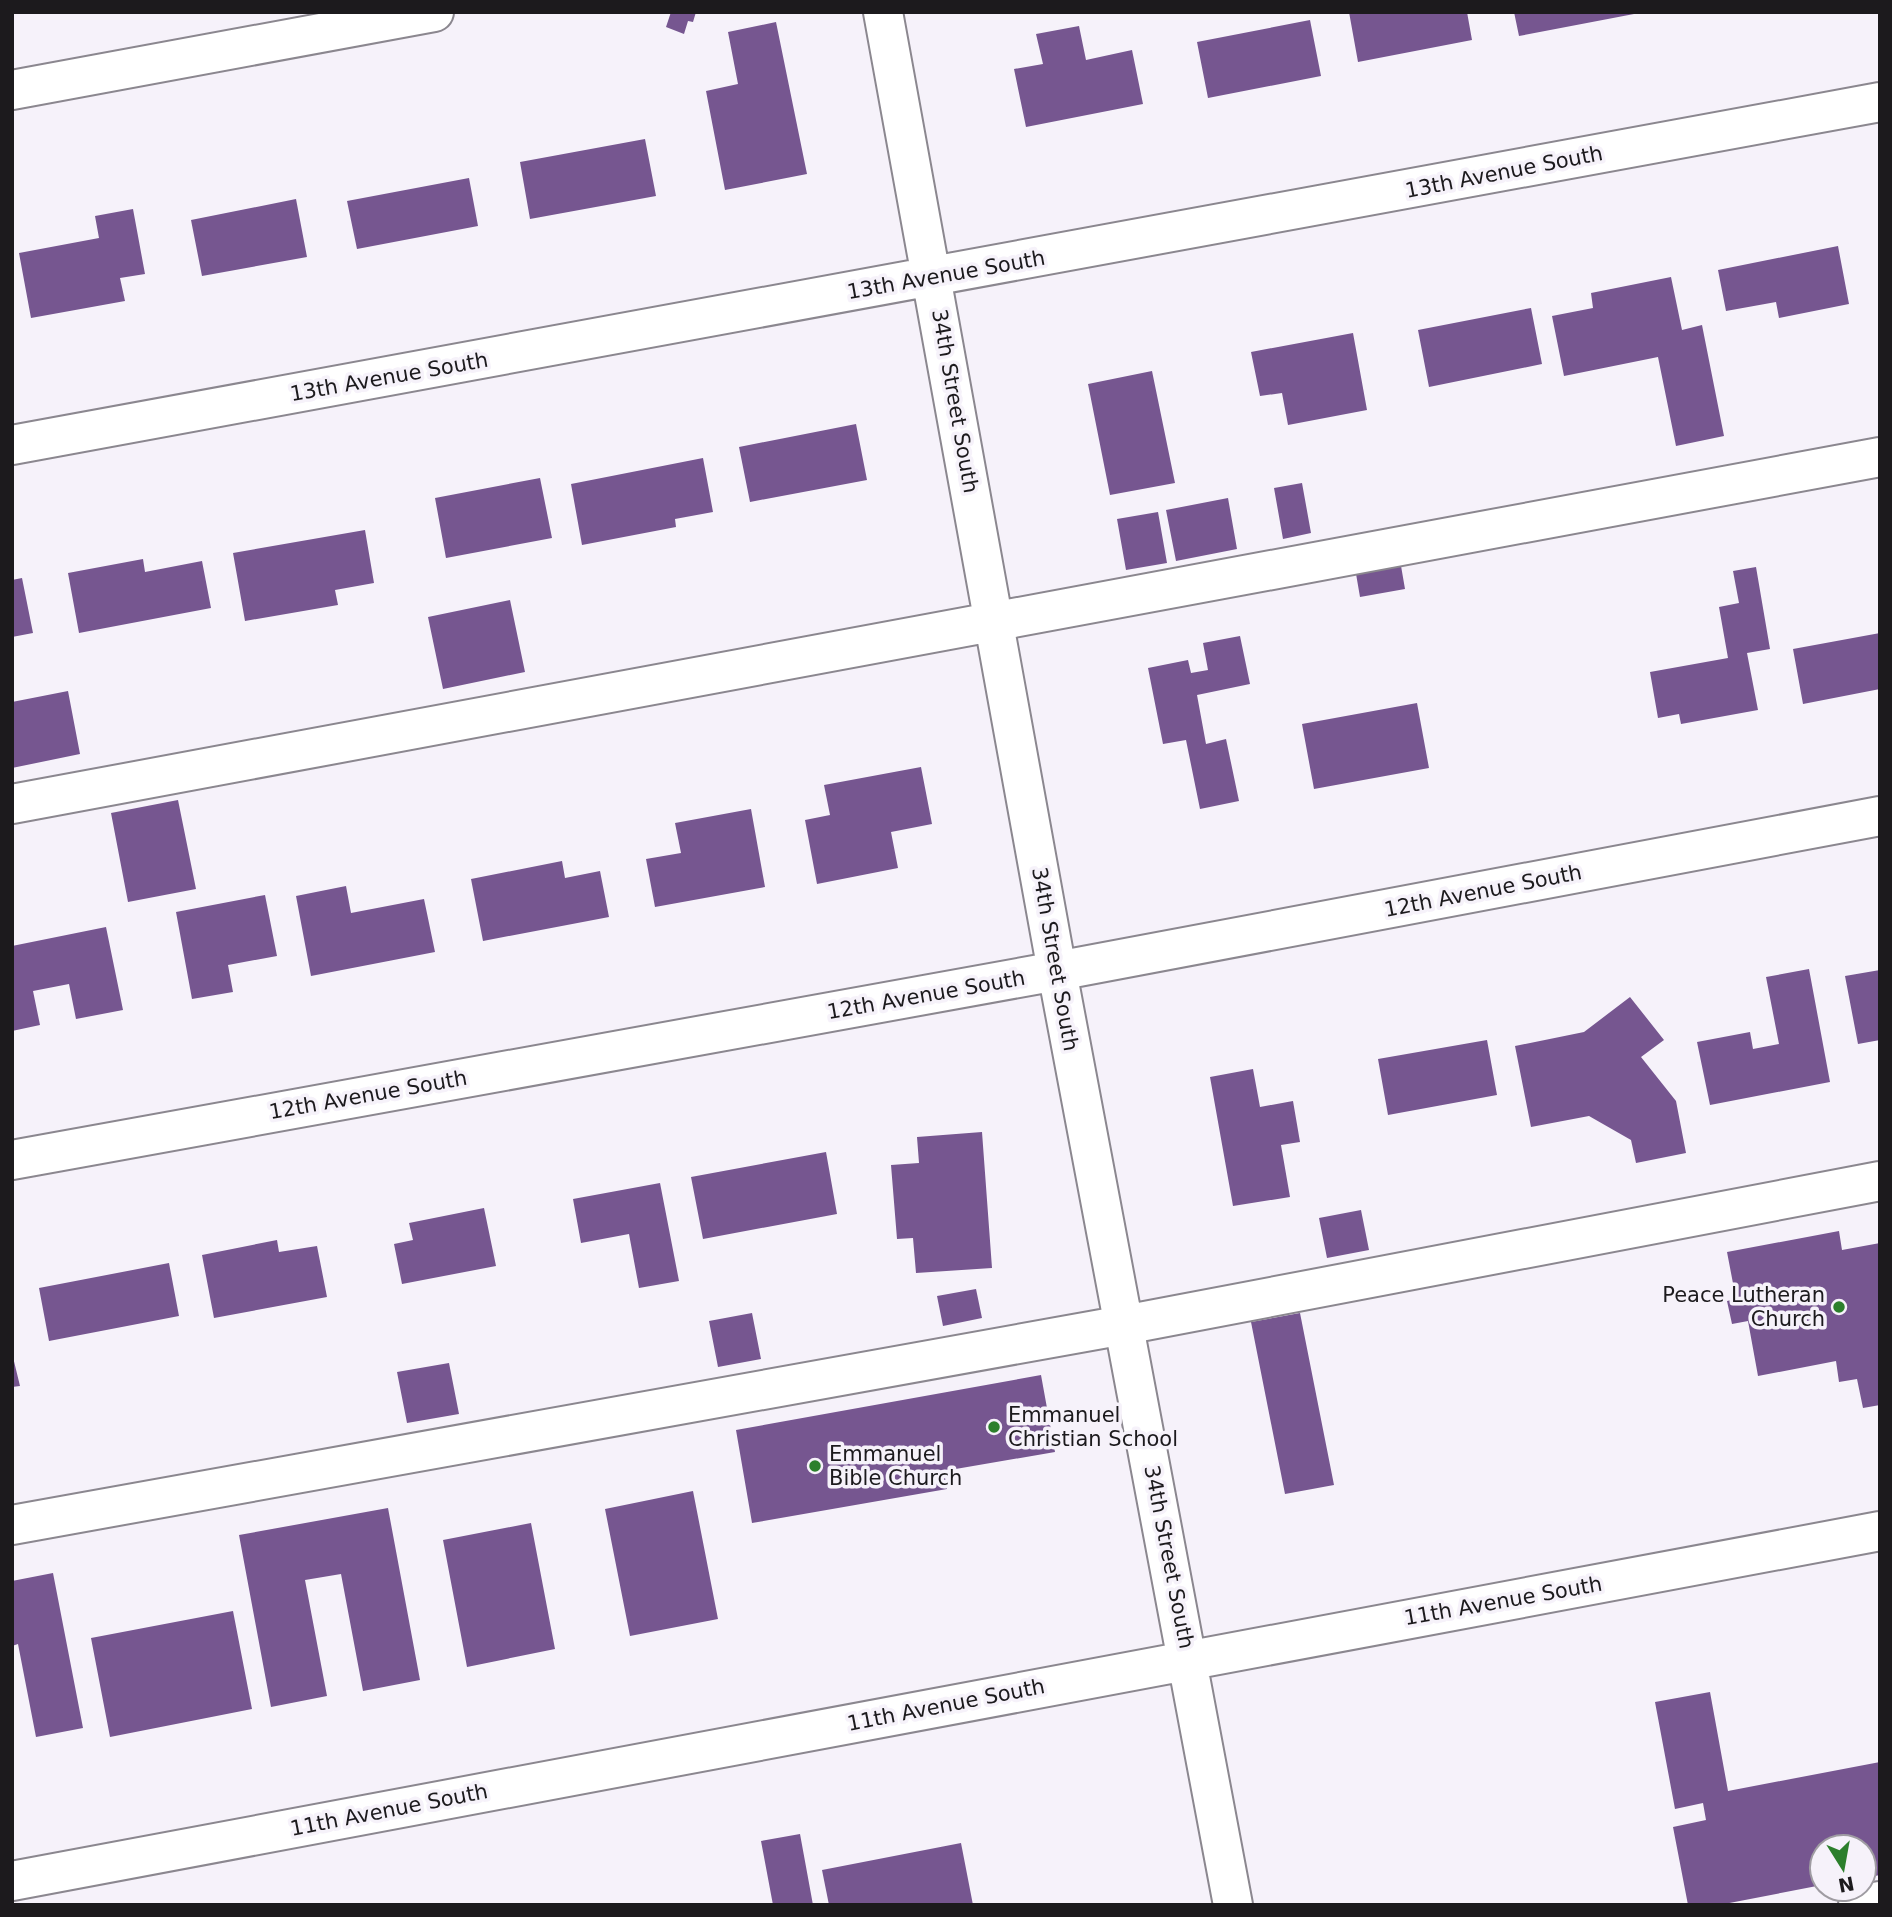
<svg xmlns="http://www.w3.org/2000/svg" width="1892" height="1917" font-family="'DejaVu Sans',sans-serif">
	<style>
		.building { fill: #765690 }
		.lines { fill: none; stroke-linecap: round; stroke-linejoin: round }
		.minor-casing { stroke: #8b878f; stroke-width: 42 }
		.minor { stroke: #fff; stroke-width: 38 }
		.poi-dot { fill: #2c7f2c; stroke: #f6f2fa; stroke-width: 2.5 }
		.labels { text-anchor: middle; stroke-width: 7; stroke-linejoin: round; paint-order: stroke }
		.street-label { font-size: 21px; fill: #1c1a1d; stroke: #f6f2fa }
		.poi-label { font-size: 21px; fill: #1c1a1d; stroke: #f6f2fa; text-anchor: start }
	</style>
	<rect width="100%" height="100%" fill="#f6f2fa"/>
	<path class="building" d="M671,12H696L693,22L688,21L684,34L666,27Z
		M1349,12H1467L1472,40L1358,62Z
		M1514,12H1634V14L1519,36Z
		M1310,20L1321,76L1208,98L1197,42Z
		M776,22L807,174L725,190L706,91L738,84L728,32Z
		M1079,26L1086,60L1132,50L1143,104L1026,127L1014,69L1043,64L1036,34Z
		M645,139L656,196L530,219L520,162Z
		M469,178L478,226L357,249L347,201Z
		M296,199L307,257L202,276L191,220Z
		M133,209L145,274L120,278L125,301L31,318L19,253L99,238L95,216Z
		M1838,246L1849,304L1779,318L1776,302L1726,311L1718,270Z
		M1671,277L1682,330L1702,325L1724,436L1676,446L1658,357L1564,376L1552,316L1593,308L1591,293Z
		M1531,308L1542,364L1429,387L1418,330Z
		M1353,333L1367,410L1288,425L1282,393L1260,396L1251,352Z
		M1152,371L1175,483L1110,495L1088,384Z
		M856,424L867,480L750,502L739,447Z
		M703,458L713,512L675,519L676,527L582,545L571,484Z
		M540,478L552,538L446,558L435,498Z
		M1302,483L1311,533L1283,539L1274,488Z
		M1228,498L1237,549L1176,561L1166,510Z
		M1158,512L1167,563L1126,570L1117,519Z
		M365,530L374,583L335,590L338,605L245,621L233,553Z
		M143,559L145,572L202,561L211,608L79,633L68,573Z
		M1400,560L1405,589L1360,597L1355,568Z
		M1756,567L1770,649L1747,653L1758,710L1681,724L1679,714L1658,718L1650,672L1728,658L1719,607L1739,603L1733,571Z
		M22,578L33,633L12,637V580Z
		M510,600L525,672L443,689L428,617Z
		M1880,633V689L1803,704L1793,649Z
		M1240,636L1250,684L1197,695L1206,744L1226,739L1239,801L1200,809L1186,740L1163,744L1148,668L1188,660L1191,673L1208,670L1203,643Z
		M68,691L80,754L12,768V702Z
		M1417,703L1429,768L1314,789L1302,724Z
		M921,767L932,824L891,832L898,868L817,884L805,820L830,815L824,785Z
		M178,800L196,889L128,902L111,813Z
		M751,809L765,887L655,907L646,859L681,853L675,823Z
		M562,861L565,878L600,871L609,917L483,941L471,879Z
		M346,886L351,913L424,899L435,952L311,976L296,896Z
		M265,895L277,956L228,965L233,992L192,999L176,912Z
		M106,927L123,1010L76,1019L69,984L33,991L40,1025L12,1031V946Z
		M1809,969L1830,1082L1710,1105L1697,1042L1750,1032L1753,1049L1779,1044L1766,977Z
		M1880,970V1040L1858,1044L1845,976Z
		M1630,997L1664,1040L1641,1057L1676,1101L1686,1153L1636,1163L1631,1140L1589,1116L1531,1127L1515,1046L1584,1032Z
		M1487,1040L1497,1095L1388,1115L1378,1059Z
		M1253,1069L1260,1107L1293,1101L1300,1142L1281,1145L1290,1197L1233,1206L1210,1077Z
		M982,1132L992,1268L916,1273L913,1238L897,1239L891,1165L919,1163L917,1137Z
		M826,1152L837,1214L703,1239L691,1177Z
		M660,1183L679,1281L639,1288L629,1234L581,1243L573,1199Z
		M484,1208L496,1266L402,1284L394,1244L413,1240L409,1223Z
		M1361,1210L1369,1250L1327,1258L1319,1218Z
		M1839,1231L1842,1250L1880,1243V1405L1863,1408L1857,1379L1839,1382L1836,1361L1758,1376L1748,1321L1732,1324L1727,1301L1736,1299L1727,1252Z
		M277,1240L279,1252L317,1246L327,1297L214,1318L202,1255Z
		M169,1263L179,1316L49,1341L39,1288Z
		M976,1289L982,1318L943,1326L937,1296Z
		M752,1313L761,1359L718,1367L709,1321Z
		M1300,1313L1334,1485L1285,1494L1251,1322Z
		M12,1353L20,1386L12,1387Z
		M449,1363L459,1414L407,1423L397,1372Z
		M1041,1375L1055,1452L944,1471L947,1489L752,1523L736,1430Z
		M693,1491L718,1619L630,1636L605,1509Z
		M388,1508L420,1680L363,1691L341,1574L305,1580L327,1696L271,1707L239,1535Z
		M531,1523L555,1649L467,1667L443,1540Z
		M53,1573L83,1728L36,1737L18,1644L12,1646V1581Z
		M233,1611L252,1709L110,1737L91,1638Z
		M1710,1692L1728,1791L1880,1762V1875L1864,1878V1847H1822V1885L1719,1905H1688L1673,1827L1706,1820L1703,1803L1675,1809L1655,1702Z
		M800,1834L813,1905H773L761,1841Z
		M961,1843L973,1905H829L822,1870Z"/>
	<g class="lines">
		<g class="minor-casing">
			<path id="minor" d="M883,12L1057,971L1233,1905
				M12,90L434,12
				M12,445L1880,102
				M12,804L1880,457
				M12,1160L1057,971L1880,816
				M12,1525L1124,1325L1880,1181
				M12,1881L1880,1531
				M1858,1905L1880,1901"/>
		</g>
		<use href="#minor" class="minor"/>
	</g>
	<g class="poi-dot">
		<circle cx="1839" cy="1307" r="7"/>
		<circle cx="994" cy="1427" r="7"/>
		<circle cx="815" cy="1466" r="7"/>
	</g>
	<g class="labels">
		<g class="street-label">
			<text transform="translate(1504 172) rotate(-11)" y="7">13th Avenue South</text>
			<text transform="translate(946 275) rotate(-10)" y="7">13th Avenue South</text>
			<text transform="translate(389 377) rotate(-10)" y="7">13th Avenue South</text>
			<text transform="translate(955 401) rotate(80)" y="7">34th Street South</text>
			<text transform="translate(1483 891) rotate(-11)" y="7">12th Avenue South</text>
			<text transform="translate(1055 959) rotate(80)" y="7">34th Street South</text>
			<text transform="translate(926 995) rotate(-10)" y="7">12th Avenue South</text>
			<text transform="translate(368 1095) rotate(-10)" y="7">12th Avenue South</text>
			<text transform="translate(1169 1557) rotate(79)" y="7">34th Street South</text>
			<text transform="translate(1503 1601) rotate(-10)" y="7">11th Avenue South</text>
			<text transform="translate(946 1705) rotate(-11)" y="7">11th Avenue South</text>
			<text transform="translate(389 1810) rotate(-11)" y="7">11th Avenue South</text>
		</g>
		<g class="poi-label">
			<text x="1825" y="1302" text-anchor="end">Peace Lutheran<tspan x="1825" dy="24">Church</tspan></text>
			<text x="1008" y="1422">Emmanuel<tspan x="1008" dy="24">Christian School</tspan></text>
			<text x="829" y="1461">Emmanuel<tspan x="829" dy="24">Bible Church</tspan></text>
		</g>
	</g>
	<rect width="1892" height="1917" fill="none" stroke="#1c1a1d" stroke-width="28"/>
	<g transform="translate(1843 1868) rotate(169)"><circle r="33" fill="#f6f2fa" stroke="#9f9ca2" stroke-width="2"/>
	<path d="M0-5L12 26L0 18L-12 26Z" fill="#2c7f2c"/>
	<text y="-10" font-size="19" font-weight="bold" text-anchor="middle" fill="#1c1a1d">N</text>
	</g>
</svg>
